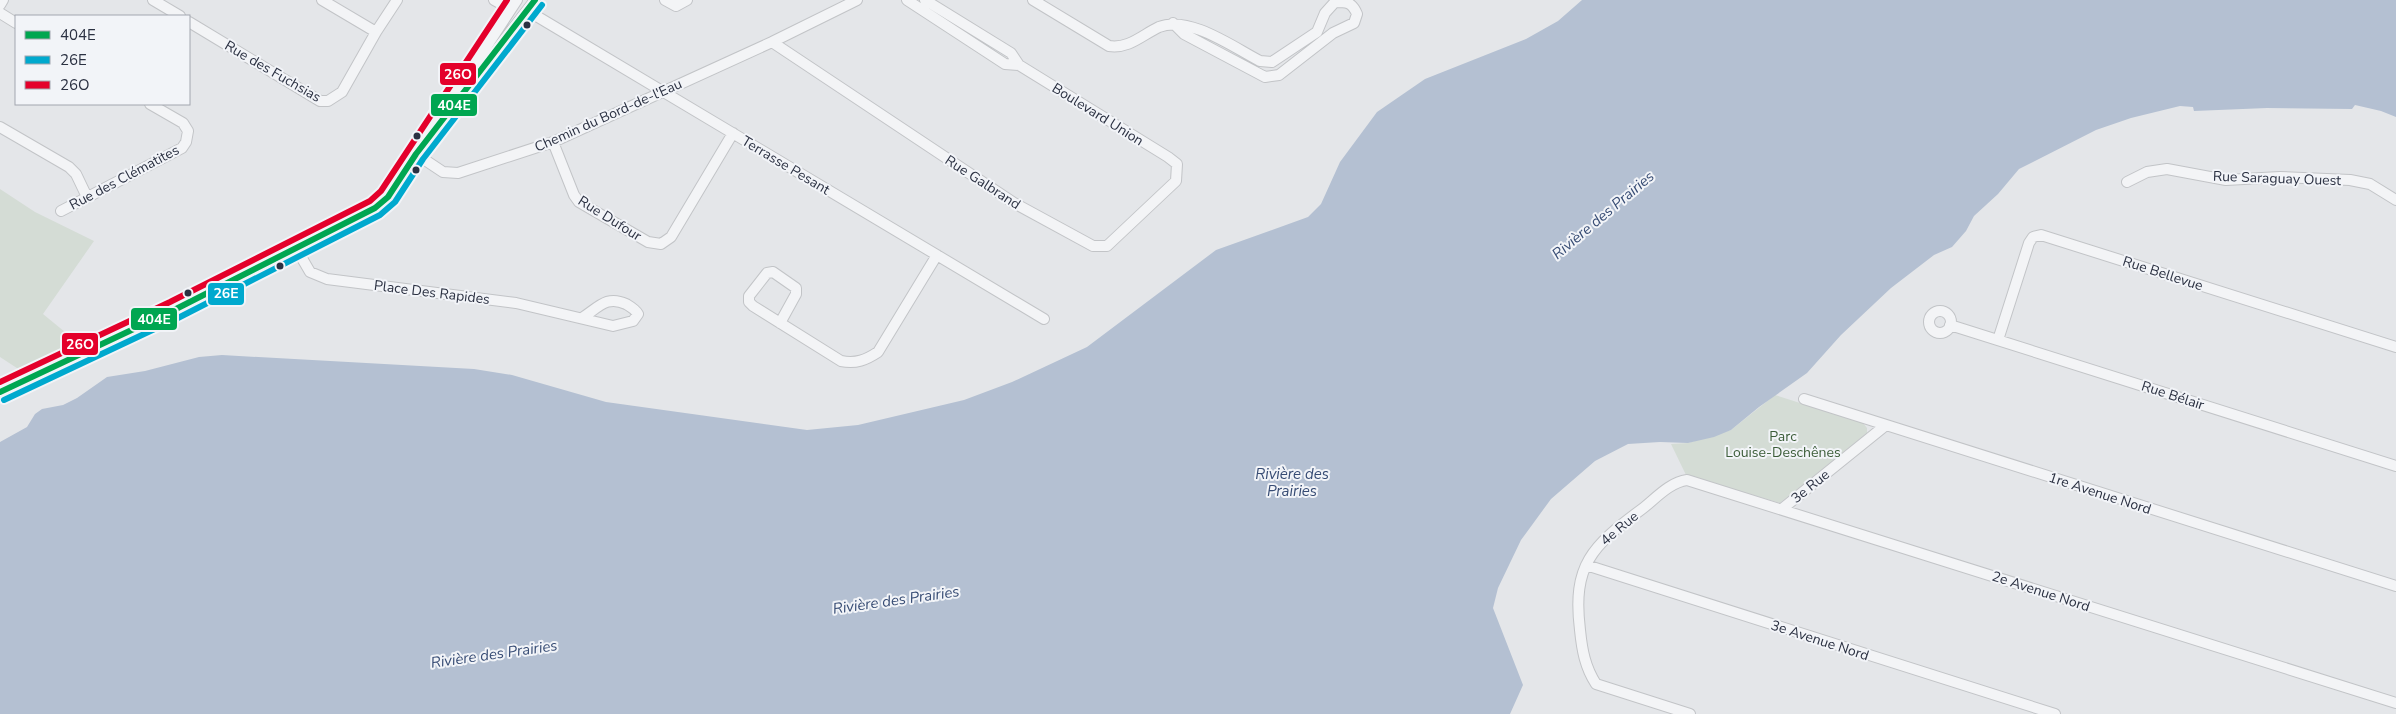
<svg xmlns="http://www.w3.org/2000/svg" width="2396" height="714" font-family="'Nunito Sans',sans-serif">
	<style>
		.green { fill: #d4dcd5 }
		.water { fill: #b4c0d2 }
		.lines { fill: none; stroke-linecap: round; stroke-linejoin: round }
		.minor-casing { stroke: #c2c4c7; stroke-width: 12 }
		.minor { stroke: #f3f4f6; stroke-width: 10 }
		.bus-1-casing { stroke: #f2f4f8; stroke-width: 10 }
		.bus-2-casing { stroke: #f2f4f8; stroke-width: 10 }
		.bus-3-casing { stroke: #f2f4f8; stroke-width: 10 }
		.bus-1 { stroke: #00a651; stroke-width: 6 }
		.bus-2 { stroke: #00a9ce; stroke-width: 6 }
		.bus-3 { stroke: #e4002b; stroke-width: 6 }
		.bus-dot { fill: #2b3142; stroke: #f2f4f8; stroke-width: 2 }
		.labels { text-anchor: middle; stroke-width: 4; stroke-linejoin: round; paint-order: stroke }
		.street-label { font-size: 14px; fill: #2b3142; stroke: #f2f4f8 }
		.park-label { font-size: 14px; fill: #3c5d39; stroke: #f2f4f8 }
		.water-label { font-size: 15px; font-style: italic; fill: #374c74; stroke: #f2f4f8 }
		.line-badge { stroke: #f2f4f8; stroke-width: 2 }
		.badge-label { font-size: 14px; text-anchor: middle; font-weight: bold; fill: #fff }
	</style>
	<rect width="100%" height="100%" fill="#e4e6e9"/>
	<path class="green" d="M0,189L35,212L94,241L43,314L82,346L26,374L0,357Z
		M1775,395L1863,423L1867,428V433L1780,503L1686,475L1671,444L1688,443L1731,430Z"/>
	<path class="water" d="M1582,0H2396V117L2381,111L2355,105L2352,109L2267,108L2194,111L2193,107L2180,106L2131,118L2096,130L2019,169L1998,194L1974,216L1966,231L1952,247L1934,255L1891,288L1841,335L1807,373L1759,407L1731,430L1714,437L1688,443L1660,442L1628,444L1595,461L1551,499L1521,540L1498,588L1493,608L1523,685L1510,714H0V442L27,427L35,414L42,409L63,405L77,398L107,377L145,371L199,357L222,355L474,369L512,375L606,402L807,430L858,425L964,400L1012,382L1087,347L1216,250L1308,217L1321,204L1340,162L1377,112L1425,79L1526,39L1558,21Z"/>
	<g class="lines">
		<g class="minor-casing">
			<path id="minor" d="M153,0L180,16
				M322,0L376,32
				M494,0L510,9
				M665,0L676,6L687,0
				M907,0L1005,64L1019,65
				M1033,0L1109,46C1129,49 1142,35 1159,27C1189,15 1233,47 1260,61L1272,62L1317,32L1325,13L1335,2C1347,2 1352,2 1357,14L1354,23L1333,33L1279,75L1265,77L1184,34L1173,23
				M0,5L3,0
				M528,11L1044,319
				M0,13L16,23
				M189,22L320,101H328L342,92L376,32L397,0
				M772,42L1014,203L1093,246H1107L1176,181L1177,164L1168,157L1019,65L1011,53L925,0
				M451,109L535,0
				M0,127L69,167L76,174L87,197
				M553,142L574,195L579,202L648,242L661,244L671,237L733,133
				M416,154L443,172L458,173L553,142L772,42L857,0
				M2127,182L2147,172L2167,169L2226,180L2280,177L2350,180L2370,184L2396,200
				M61,211L182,148L186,142L188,131L183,123L150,104
				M296,248L310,272L327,279L516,303L613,326L633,321L638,314C635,309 631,307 626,304C607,295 599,307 582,318
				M1929 322a11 11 0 1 1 22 0a11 11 0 1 1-22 0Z
				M780,323L796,294V288L773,272L767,273L749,296V302L753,306L841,361C856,364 866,360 878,352L937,255
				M1950,325L2396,466
				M1998,340L2029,243L2033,237L2041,235L2396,347
				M0,392L174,310L375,208L388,197L517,0
				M1804,399L2396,586
				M1782,509L1886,425
				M1586,565L2055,714
				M1690,714L1596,684C1585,667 1582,650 1580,630C1572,565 1592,546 1642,509C1655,499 1670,482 1687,480L2396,703"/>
		</g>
		<use href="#minor" class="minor"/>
		<g class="bus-1-casing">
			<path id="bus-1" d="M0,392L174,310L375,208L388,197L416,154L535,0"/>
		</g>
		<g class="bus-2-casing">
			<path id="bus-2" d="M4,400L178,318L380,215L395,202L423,159L542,5"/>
		</g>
		<g class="bus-3-casing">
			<path id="bus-3" d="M0,382L170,302L370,201L381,191L507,0"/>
		</g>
		<use href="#bus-1" class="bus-1"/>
		<use href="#bus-2" class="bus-2"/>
		<use href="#bus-3" class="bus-3"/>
	</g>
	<g class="bus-dot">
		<circle cx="527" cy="25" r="4.5"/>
		<circle cx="417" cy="136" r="4.5"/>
		<circle cx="416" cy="170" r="4.5"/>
		<circle cx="280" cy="266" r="4.5"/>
		<circle cx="188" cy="293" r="4.5"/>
	</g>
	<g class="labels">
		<g class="street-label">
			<text transform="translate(273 71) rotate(30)" y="5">Rue des Fuchsias</text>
			<text transform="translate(1098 114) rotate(32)" y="5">Boulevard Union</text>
			<text transform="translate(608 115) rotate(-24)" y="5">Chemin du Bord-de-l'Eau</text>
			<text transform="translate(786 165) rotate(31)" y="5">Terrasse Pesant</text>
			<text transform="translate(124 177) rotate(-28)" y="5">Rue des Clématites</text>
			<text transform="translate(2277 178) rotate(2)" y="5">Rue Saraguay Ouest</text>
			<text transform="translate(983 182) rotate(33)" y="5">Rue Galbrand</text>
			<text transform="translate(610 218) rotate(32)" y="5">Rue Dufour</text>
			<text transform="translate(2163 273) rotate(18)" y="5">Rue Bellevue</text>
			<text transform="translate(432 292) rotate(7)" y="5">Place Des Rapides</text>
			<text transform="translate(2173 395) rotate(18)" y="5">Rue Bélair</text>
			<text transform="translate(1810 486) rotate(-39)" y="5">3e Rue</text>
			<text transform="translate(2100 493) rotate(18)" y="5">1re Avenue Nord</text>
			<text transform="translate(1619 528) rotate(-40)" y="5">4e Rue</text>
			<text transform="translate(2041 591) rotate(18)" y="5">2e Avenue Nord</text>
			<text transform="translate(1820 640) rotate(18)" y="5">3e Avenue Nord</text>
		</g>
		<g class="park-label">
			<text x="1783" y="441">Parc<tspan x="1783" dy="16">Louise-Deschênes</tspan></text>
		</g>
		<g class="water-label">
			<text transform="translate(1603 215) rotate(-40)" y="5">Rivière des Prairies</text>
			<text x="1292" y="479">Rivière des<tspan x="1292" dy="17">Prairies</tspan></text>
			<text transform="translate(896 600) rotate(-8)" y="5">Rivière des Prairies</text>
			<text transform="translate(494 654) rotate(-8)" y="5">Rivière des Prairies</text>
		</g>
	</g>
	<g class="line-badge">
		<rect x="439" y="62" width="38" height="24" rx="5" fill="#e4002b"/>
		<rect x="430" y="93" width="48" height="24" rx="5" fill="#00a651"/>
		<rect x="207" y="282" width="38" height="24" rx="5" fill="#00a9ce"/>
		<rect x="130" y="307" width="48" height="24" rx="5" fill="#00a651"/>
		<rect x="61" y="332" width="38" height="24" rx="5" fill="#e4002b"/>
	</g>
	<g class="badge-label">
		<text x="458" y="79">26O</text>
		<text x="454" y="110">404E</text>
		<text x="226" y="298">26E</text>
		<text x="154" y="324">404E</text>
		<text x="80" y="349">26O</text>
	</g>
	<rect x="15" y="15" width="175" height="90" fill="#f2f4f8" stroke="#a2a6af"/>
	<rect x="25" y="31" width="25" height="8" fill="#00a651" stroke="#a2a6af"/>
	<text x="60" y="40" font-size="15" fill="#2b3142">404E</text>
	<rect x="25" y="56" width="25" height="8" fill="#00a9ce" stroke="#a2a6af"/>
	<text x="60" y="65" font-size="15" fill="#2b3142">26E</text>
	<rect x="25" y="81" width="25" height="8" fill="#e4002b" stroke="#a2a6af"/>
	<text x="60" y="90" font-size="15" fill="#2b3142">26O</text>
</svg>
